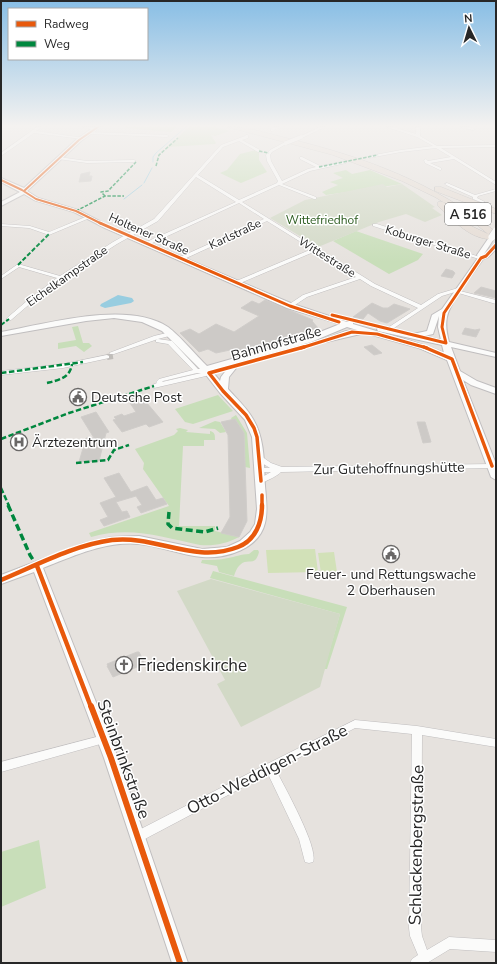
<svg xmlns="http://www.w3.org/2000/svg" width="497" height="964" font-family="'Nunito Sans',sans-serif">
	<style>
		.green { fill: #c8deb9 }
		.cemetery { fill: #d2d9c6 }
		.pitch { fill: #d2e1b8 }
		.water { fill: #98cde0 }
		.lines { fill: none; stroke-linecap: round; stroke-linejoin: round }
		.stream { stroke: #98cde0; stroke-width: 1 }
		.building { fill: #cdcac7; stroke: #d0cdca }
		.street-tunnel { stroke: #c0bdb9; stroke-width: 6; stroke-dasharray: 6 3; stroke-linecap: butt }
		.street-casing { stroke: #c0bebf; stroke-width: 1 }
		.secondary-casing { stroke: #c0bebf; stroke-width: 2 }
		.highway-casing { stroke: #c3c1c0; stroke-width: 1 }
		.street { fill: #fbfbfa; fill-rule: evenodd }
		.secondary { fill: #fbfbfa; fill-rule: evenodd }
		.highway { fill: #e5dcd4; fill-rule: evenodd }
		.street-bridge-casing { stroke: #c0bebf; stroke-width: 5; stroke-linecap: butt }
		.secondary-bridge-casing { stroke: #c0bebf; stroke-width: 8; stroke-linecap: butt }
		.street-bridge { stroke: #fbfbfa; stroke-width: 4 }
		.secondary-bridge { stroke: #fbfbfa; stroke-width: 7 }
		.quiet-far3 { stroke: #00873e; stroke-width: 1.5; stroke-dasharray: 3.5 1.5; stroke-linecap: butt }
		.quiet-far2 { stroke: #00873e; stroke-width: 2; stroke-dasharray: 4.5 2; stroke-linecap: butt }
		.quiet-far1 { stroke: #00873e; stroke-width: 2.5; stroke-dasharray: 5.5 2.5; stroke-linecap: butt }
		.quiet { stroke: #00873e; stroke-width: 3.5; stroke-dasharray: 7 3.5; stroke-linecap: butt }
		.cycleway-far4-casing { stroke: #fff; stroke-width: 3.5 }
		.cycleway-far3-casing { stroke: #fff; stroke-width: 5 }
		.cycleway-far2-casing { stroke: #fff; stroke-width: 6 }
		.cycleway-far1-casing { stroke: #fff; stroke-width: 7 }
		.cycleway-casing { stroke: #fff; stroke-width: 8 }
		.cycleway-far4 { stroke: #e8590c; stroke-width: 2 }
		.cycleway-far3 { stroke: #e8590c; stroke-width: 3 }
		.cycleway-far2 { stroke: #e8590c; stroke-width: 3.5 }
		.cycleway-far1 { stroke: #e8590c; stroke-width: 4.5 }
		.cycleway { stroke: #e8590c; stroke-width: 6 }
		.labels { text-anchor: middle; stroke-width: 3; stroke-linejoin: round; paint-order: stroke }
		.far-park-label { font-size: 12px; fill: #2c5c20; stroke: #fff }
		.far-street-label { font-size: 12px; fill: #272727; stroke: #fff }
		.shield { fill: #fff; stroke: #686868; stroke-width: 1 }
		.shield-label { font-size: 13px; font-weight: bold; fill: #272727 }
		.street-label { font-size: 14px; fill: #272727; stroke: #fff }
		.poi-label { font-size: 14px; fill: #272727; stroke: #fff; text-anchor: start }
		.near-poi-label { font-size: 17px; fill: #272727; stroke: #fff; text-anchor: start }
		.near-street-label { font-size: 17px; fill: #272727; stroke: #fff }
	</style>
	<rect width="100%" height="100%" fill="#e6e2de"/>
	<path class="green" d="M126,127H177L171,132L125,128Z
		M189,127H215L230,131L215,136L211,135L216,143L215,144L167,147Z
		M256,150L259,152V160L267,172L241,183L220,173L227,170L240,154Z
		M346,170L352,174L370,170L402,184L326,195L322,192L338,185L330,182L343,178L333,173Z
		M356,231L423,254L418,260L389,274L333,241Z
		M78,326L83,343H89L92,346L84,352L76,346L58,349V343L76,340L72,327Z
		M218,395L233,411L193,424L185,422L175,409Z
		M236,415L247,433L250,468L245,467L244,433L235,419L232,420L231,418Z
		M215,421L220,422L226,432L220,433L215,429L199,428Z
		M180,428L188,430L186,432L210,434V431C215,432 215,435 215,440H204V446H183L179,526H215V531L239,537C226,544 214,546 200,545C160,537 132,526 91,537L89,533L169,506L143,469L144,463L135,449L174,435L178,431L176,429Z
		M254,550H258L259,552C255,568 248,557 240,565C237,567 235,573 234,576L219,572L217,566L201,563L202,560C211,560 219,560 228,558C235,557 241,554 249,554Z
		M213,571L347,607L327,669H324L340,614L210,578Z
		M39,840L46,888L1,907V852Z"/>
	<path class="cemetery" d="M383,184L387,187L402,184L435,207L432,208L442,215L425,222L406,214L379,222L318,247L270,218L305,200Z
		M211,579L340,614L320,687L241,727L217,684L225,680L177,591Z"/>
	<path class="pitch" d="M315,549L318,572L268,573L266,550Z
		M334,552L337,572L321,573L318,553Z"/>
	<path class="water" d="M118,295L132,298L134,301L131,303L105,308L100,306L101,304Z"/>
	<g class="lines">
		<path class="stream" d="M153,162V157L156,153L186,127
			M144,183L152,168
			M124,199L142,185"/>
	</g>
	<path class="building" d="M90,172L89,176H92L91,181L79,182L81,174Z
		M446,269L453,271L455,273L452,278L441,276Z
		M481,287L496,291V298L474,293Z
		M265,300L313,320L312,321L318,328L310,330L311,331L236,352L230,350L216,353L208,349L199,352L180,333L190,329L199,334L216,324L234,332L259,316L241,308L252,301L259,304Z
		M372,303L383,308H388L394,304L410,309L387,323L380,321L368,313L363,319L353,317Z
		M465,328L475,330L480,329L476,337L462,334Z
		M372,345L382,353L374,355L364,347Z
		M141,396L163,422L149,427L146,424L122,432L113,420L116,419L114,417L122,414L124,416L136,412L128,400Z
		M96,412L109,432L106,433L99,461L79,462L86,438H94L81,417Z
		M235,419L244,433L247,521L239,537L221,533L230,517L228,435L221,422Z
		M417,422H425L431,442L423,443Z
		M119,473L131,492L147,486L156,500L163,498L167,504L141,513L137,507L142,505L136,496L116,502L122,512L127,511L130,517L104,526L100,520L108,517L100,503L116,497L104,478Z
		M137,652H139L144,662L142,665L113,677L107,666H108L107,664Z"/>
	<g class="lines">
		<path class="street-tunnel" d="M107,357L114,356"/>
		<g class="street-casing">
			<path id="street" d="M37,127H42L36,131L84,138L82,139L34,133L1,156V153Z
				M82,127H92L98,129L96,130Z
				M274,127H279L273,131H271V129Z
				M320,127H325L302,138L299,137Z
				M387,127H393L416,134V127H420V136L437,146L496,145V147L441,148L496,182V185L454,159L430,163L441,168V170H440L425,163L424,160L426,159L428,161L451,157L436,148L401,152L369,158V156L401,150L433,146L417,137Z
				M460,127H469L475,129L473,130Z
				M89,132L167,135L169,136L167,137L88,134Z
				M246,135H248V138L242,140L260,150V152H258L239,141L223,147L198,175L239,200L277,183L278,181L267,161L266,155L270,150L285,142L288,143L272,152L270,155L271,161L282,181L308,169L316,167L300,159V157H302L320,166L346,161V163L310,171L282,184L316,197V199H314L279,185L242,202L316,248H319V249L375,284L421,305L438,294L458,288L461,290L460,291L496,300V304L455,292L442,296L388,332L385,330L386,329L418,308L371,286L360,279L307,297L292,307H288V305L303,295L356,277L316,251L238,284H234V282L312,249L267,221L182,260H178V258L264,219L239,203L148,245H144V243L236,202L196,177L158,221L117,244L66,277L32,302L11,320H7V318L28,300L57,278L19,267L1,279V276L18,264L60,276L113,242L154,219L221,145L245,136Z
				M59,157L87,161L134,160L136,161L134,162L87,163L58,159L57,158Z
				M447,183L475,195L496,189V191L478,196L477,198L485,202L483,203L473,199V197L446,185L445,184Z
				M88,216L92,217L49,235L29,228L1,226V224L30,226L49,232Z
				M373,224H377L483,258L479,259L373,226Z
				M171,332L173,333V335L158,339L114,354H110L109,353L154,336Z
				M158,339L172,341L198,369H202L203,370L211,372L212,373L206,376L154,388L152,387L151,386L152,385L157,383L156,382L159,379L193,370L168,344L156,342V340ZM197,373H201L162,382L163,381Z
				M107,355L109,356V358L63,368L1,375V371L63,364Z
				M257,456H261L271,463L282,467L492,464L495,466L492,468L281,472C279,475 265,482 261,483H259L258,481L259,479L271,472H258L257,470L258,468H270L257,460L256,458Z
				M355,720L417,726L496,739V747L422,735L421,928L422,936L427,950L449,937L496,940V952L450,949L427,963H410L412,959L418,955L410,936L409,928L412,734L355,728L276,770C284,786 319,848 313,862L309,863L305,862L299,839L268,774L143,840L139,841L135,840L134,836L135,832L267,764Z
				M104,735L107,736L109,739L107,742L104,743L1,772V762Z"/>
		</g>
		<g class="secondary-casing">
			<path id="secondary" d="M94,127H100L81,141L27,191L38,198L78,210L109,226L293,304L347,322L353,321V324C384,334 415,340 444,353L442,345L378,331L377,329L381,327L413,334L427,331L432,315L442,309L478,258L477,255L490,236L495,237L484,254L496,243V249L488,257L483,259C473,274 450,301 447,317C445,326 447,334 449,342L496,353V357L451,347L460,371L477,381L496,388V394L471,385L463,380L496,464V480L491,477L447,360L419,348L365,333L326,342L322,340L346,331L357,330L347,327L311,342L211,370L220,381L221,377L230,365H236L237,367L229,377L228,389C236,398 247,408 253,419C265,439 264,464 265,486C266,498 268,511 265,523C259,549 226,559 202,557C181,555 160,546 139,544C106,541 74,556 43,568L118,758L188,963H172L104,758L34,572L1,584V575L82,544L112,537L139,536L202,549L227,547L240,541L250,532L255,524L257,509L252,437L245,420L220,393L206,375L162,331L142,322L114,318L86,321L1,336V332C46,324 127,300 168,327C179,335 196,355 207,366L305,338L340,324L287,308L105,228L74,212L34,200L24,194L1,206V202L20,192L1,182V178L24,188L77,139ZM439,316L438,327L441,340L424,336L433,334Z"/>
		</g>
		<g class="highway-casing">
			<path id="highway" d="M228,127C249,127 270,134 290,139C367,158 434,183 496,232V239C472,242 453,220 438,206V202H444L467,224L488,234L466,216L435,197L402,181L333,155Z
				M435,187H441L496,209V214L435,191Z"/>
		</g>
		<use href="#street" class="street"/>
		<use href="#secondary" class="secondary"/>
		<use href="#highway" class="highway"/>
		<g class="street-bridge-casing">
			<path id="street-bridge" d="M286,143L301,137"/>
		</g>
		<g class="secondary-bridge-casing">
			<path id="secondary-bridge" d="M492,237L496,231"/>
		</g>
		<use href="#street-bridge" class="street-bridge"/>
		<use href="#secondary-bridge" class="secondary-bridge"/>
		<path class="quiet-far3" d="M259,151L269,153
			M156,166L159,155L178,138
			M319,167L378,155
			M105,196L101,192L108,191L136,162
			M76,211L105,196H124"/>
		<path class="quiet-far2" d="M18,265L49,234
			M1,325L9,319"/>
		<path class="quiet-far1" d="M1,373L83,362
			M47,383C59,380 70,378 72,364
			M1,439L69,413L154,386
			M76,463L108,460L114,450L129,445
			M1,488L9,506"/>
		<path class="quiet" d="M8,505L30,555L37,566
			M169,512L168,524L172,528L205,532L218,528"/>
		<g class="cycleway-far4-casing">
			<path id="cycleway-far4" d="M1,180L22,190L36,199L76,211L102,224
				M24,191L79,140L98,127"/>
		</g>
		<g class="cycleway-far3-casing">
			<path id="cycleway-far3" d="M100,223L290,306L339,322
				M332,315L446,343L442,327L444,313L481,258L486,256L496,245
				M301,348L352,332L377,334L427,348"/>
		</g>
		<g class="cycleway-far2-casing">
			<path id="cycleway-far2" d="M424,347L452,359L492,466
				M261,481L257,437L254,428L246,415L223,391L209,373L304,347
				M262,495V506"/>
		</g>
		<g class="cycleway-far1-casing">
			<path id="cycleway-far1" d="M37,566L91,707
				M1,580C37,565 74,545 112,540C156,535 194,564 238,547C256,540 262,522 262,505"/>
		</g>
		<g class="cycleway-casing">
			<path id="cycleway" d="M91,706L111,758L180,963"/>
		</g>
		<use href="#cycleway-far4" class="cycleway-far4"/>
		<use href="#cycleway-far3" class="cycleway-far3"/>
		<use href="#cycleway-far2" class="cycleway-far2"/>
		<use href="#cycleway-far1" class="cycleway-far1"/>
		<use href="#cycleway" class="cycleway"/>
	</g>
	<linearGradient id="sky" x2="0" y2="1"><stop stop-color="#88bee5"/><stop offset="0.48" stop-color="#f4f2f0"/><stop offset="1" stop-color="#f4f2f0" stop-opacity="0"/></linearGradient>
	<rect width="497" height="262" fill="url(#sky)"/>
	<defs>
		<g id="civic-ring" transform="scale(0.9)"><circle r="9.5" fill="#fff" stroke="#6a6867" stroke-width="1.5"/><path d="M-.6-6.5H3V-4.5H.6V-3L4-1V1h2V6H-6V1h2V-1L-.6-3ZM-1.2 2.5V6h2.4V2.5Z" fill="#6a6867"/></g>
		<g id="hospital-ring" transform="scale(0.9)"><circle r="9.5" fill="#fff" stroke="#6a6867" stroke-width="1.5"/><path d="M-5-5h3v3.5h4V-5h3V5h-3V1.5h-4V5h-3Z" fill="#6a6867"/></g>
		<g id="church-ring" transform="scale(0.9)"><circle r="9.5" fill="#fff" stroke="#6a6867" stroke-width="1.5"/><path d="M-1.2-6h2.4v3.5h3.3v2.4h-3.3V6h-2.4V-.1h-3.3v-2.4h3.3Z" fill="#6a6867"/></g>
	</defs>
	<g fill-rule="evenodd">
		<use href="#civic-ring" x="78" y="397"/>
		<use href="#hospital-ring" x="19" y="442"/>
		<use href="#civic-ring" x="391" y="554"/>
		<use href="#church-ring" x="124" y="665"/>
	</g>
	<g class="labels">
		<g class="far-park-label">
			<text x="322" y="224">Wittefriedhof</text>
		</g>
		<g class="far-street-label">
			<text transform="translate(149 234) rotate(24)" y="4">Holtener Straße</text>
			<text transform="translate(235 234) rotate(-25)" y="4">Karlstraße</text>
			<text transform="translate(428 242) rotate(17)" y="4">Koburger Straße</text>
			<text transform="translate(327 257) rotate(32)" y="4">Wittestraße</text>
			<text transform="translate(67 276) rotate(-35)" y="4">Eichelkampstraße</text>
		</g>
		<rect class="shield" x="445" y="203" width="46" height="22" rx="3"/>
		<g class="shield-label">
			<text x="468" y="219">A 516</text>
		</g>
		<g class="street-label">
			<text transform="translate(276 343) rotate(-16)" y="5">Bahnhofstraße</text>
			<text transform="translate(389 468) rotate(-1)" y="5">Zur Gutehoffnungshütte</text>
		</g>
		<g class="poi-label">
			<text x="91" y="402">Deutsche Post</text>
			<text x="32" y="447">Ärztezentrum</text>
			<text x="391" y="579" text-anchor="middle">Feuer- und Rettungswache<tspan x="391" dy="16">2 Oberhausen</tspan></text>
		</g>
		<g class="near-poi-label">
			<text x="137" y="671">Friedenskirche</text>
		</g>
		<g class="near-street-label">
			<text transform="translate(124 759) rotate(70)" y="6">Steinbrinkstraße</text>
			<text transform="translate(267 769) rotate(-27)" y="6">Otto-Weddigen-Straße</text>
			<text transform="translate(416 845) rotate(-89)" y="6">Schlackenbergstraße</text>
		</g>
	</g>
	<rect width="497" height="964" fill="none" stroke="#272727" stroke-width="4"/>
	<rect x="8" y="8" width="140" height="52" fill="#ffffff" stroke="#a9a9a9"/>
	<rect x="16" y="21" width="20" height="6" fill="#e8590c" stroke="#a9a9a9"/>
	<text x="44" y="28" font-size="12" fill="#272727">Radweg</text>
	<rect x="16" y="41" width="20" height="6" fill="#00873e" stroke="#a9a9a9"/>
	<text x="44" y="48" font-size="12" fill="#272727">Weg</text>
	<g transform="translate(469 28) rotate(355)" stroke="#ffffff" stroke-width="3" paint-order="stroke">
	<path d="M0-3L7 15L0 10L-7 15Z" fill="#272727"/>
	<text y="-6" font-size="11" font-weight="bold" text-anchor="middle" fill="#272727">N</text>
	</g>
</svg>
